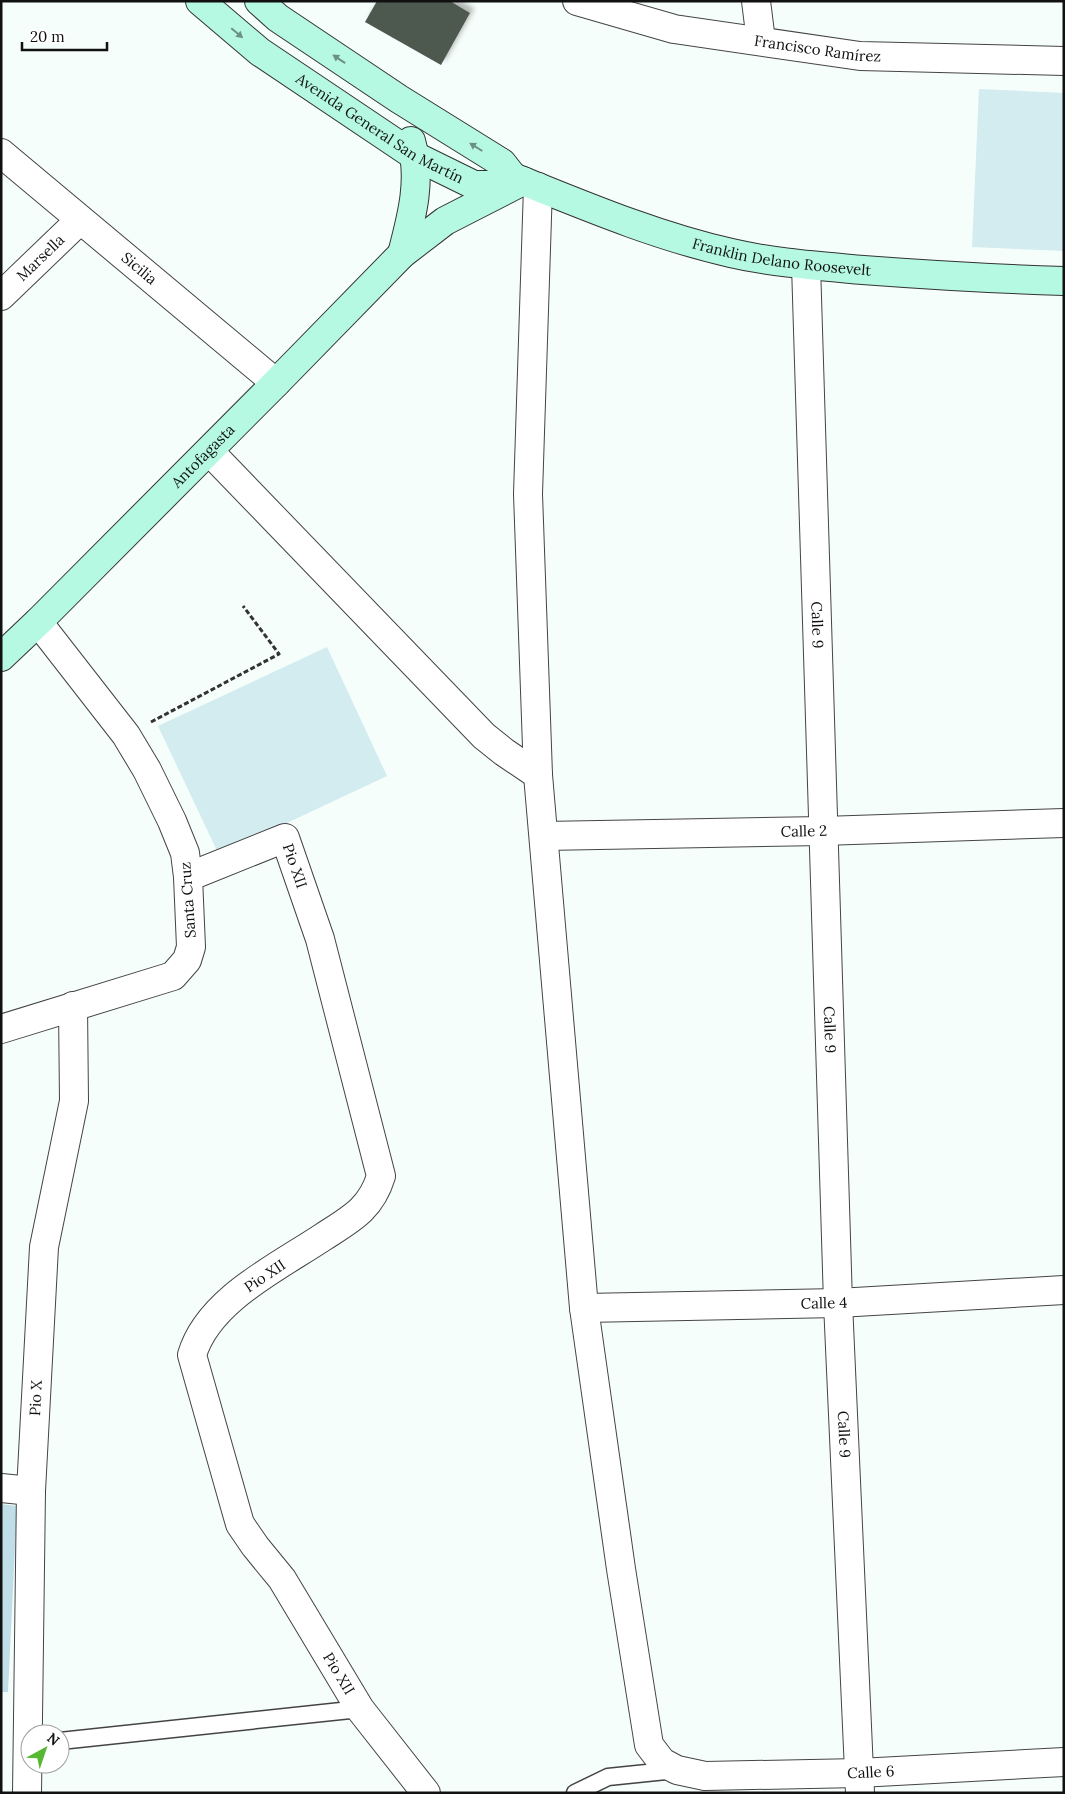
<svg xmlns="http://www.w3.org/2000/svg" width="1065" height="1794" font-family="Lora,serif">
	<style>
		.green { fill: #c0dee7 }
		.pitch { fill: #d2ecef }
		.building { fill: #4e5950; filter: url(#shadow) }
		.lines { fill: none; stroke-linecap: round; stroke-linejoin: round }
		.lane-casing { stroke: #444; stroke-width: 19 }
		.street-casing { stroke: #444; stroke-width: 30 }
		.secondary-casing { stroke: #333; stroke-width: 30 }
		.path { stroke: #333; stroke-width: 3; stroke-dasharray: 5 2.5; stroke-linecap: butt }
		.lane { stroke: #fff; stroke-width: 16 }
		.street { stroke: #fff; stroke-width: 28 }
		.secondary { stroke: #b6f9e2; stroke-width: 28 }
		.oneway { fill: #6c9184 }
		.labels { text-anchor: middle; stroke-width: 5; stroke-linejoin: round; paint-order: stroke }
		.street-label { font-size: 15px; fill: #111; stroke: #fff }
	</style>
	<defs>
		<filter id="shadow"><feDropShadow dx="4.5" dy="-4.5" stdDeviation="2.5" flood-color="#0004"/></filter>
	</defs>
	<rect width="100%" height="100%" fill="#f6fefb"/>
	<path class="green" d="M1,1504L17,1506L8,1692H1Z"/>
	<path class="pitch" d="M979,89L1064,93V251L972,247Z
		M327,647L387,776L219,855L158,726Z"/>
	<path class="building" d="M377,1H450L470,13L441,65L365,22Z"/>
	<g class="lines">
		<g class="lane-casing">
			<path id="lane" d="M60,1741L360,1709
				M575,1793L608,1777L676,1770"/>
		</g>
		<g class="street-casing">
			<g id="street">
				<path id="s1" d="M577,1L674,29L860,56L1064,61"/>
				<path d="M756,1L761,41"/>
				<path id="s2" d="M1,153L276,383"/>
				<path id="s3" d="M538,187L528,494L538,775L584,1308L621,1569L649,1745L662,1762L677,1770L705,1776L859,1773L1064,1762"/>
				<path id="s4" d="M806,265L838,1303L860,1793"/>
				<path id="s5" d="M1,296L80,220"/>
				<path d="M209,451L484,736L504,752L538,775"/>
				<path id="s6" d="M544,836L823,831L1064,823"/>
				<path id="s7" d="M188,877L285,838L320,939L381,1176C371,1209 351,1219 323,1237C278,1267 208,1300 192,1355L240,1524L255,1546L282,1579L360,1709L426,1793"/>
				<path d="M1,1029L173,976L187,960L191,947L188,877L185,853L172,821L147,770L126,735L38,622"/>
				<path id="s8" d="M584,1308L838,1303L1064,1290"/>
				<path d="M1,1488L31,1491"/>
				<path id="s9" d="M27,1793L31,1491L44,1247L74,1101L73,1006"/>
			</g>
		</g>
		<g class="secondary-casing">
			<g id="secondary">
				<path id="s10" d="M200,1L260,52L415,156L474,185H492L510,178"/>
				<path d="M259,1L278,18L399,99L502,163L513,177"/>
				<path id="s11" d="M513,177C585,206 656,236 731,253C774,263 819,266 863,270C930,275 997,279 1064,281"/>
				<path d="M402,254C412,216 422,179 411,141"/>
				<path id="s12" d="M1,657L38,622L276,383L402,254L445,221L523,181"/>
			</g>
		</g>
		<path class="path" d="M151,722L279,654L243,606"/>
		<use href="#lane" class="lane"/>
		<use href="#street" class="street"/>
		<use href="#secondary" class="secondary"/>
	</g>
	<defs><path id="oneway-solid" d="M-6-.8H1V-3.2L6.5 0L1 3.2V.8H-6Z" transform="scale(1.25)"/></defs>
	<g class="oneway">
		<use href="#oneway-solid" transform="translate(237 33) rotate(40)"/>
		<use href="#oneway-solid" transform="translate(339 59) rotate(-146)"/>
		<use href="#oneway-solid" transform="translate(476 147) rotate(-148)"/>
	</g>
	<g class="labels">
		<g class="street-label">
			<text dy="5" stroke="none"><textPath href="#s1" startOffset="246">Francisco Ramírez</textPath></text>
			<text dy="5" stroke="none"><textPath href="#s10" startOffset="221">Avenida General San Martín</textPath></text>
			<text dy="5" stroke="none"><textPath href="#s11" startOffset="282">Franklin Delano Roosevelt</textPath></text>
			<text dy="5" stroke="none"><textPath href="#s5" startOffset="55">Marsella</textPath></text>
			<text dy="5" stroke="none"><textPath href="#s2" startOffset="180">Sicilia</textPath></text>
			<text dy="5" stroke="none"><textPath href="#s12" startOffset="285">Antofagasta</textPath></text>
			<text dy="5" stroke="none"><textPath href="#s4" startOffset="360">Calle 9</textPath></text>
			<text dy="5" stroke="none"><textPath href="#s6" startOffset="260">Calle 2</textPath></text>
			<text dy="5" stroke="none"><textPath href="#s7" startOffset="134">Pio XII</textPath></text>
			<text transform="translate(188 900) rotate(-94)" y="5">Santa Cruz</text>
			<text dy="5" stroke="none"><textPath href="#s4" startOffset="765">Calle 9</textPath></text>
			<text transform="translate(265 1276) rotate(-34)" y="5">Pio XII</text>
			<text dy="5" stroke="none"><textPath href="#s8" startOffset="240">Calle 4</textPath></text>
			<text dy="5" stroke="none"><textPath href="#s9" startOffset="395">Pio X</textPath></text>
			<text dy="5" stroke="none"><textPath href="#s4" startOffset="1170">Calle 9</textPath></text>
			<text dy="5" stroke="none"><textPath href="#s7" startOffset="1078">Pio XII</textPath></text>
			<text dy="5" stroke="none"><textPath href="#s3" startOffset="1798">Calle 6</textPath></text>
		</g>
	</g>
	<rect width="1065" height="1794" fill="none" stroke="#111111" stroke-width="5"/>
	<g transform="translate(45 1749) rotate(40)"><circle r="24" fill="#ffffff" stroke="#a0a0a0"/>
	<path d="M0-4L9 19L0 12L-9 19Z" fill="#57b832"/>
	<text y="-8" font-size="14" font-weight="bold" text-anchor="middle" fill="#111111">N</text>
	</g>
	<path d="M22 42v8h85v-8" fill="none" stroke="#111111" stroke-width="2.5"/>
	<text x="30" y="42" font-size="15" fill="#111111" stroke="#ffffff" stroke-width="4" paint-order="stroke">20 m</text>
</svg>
